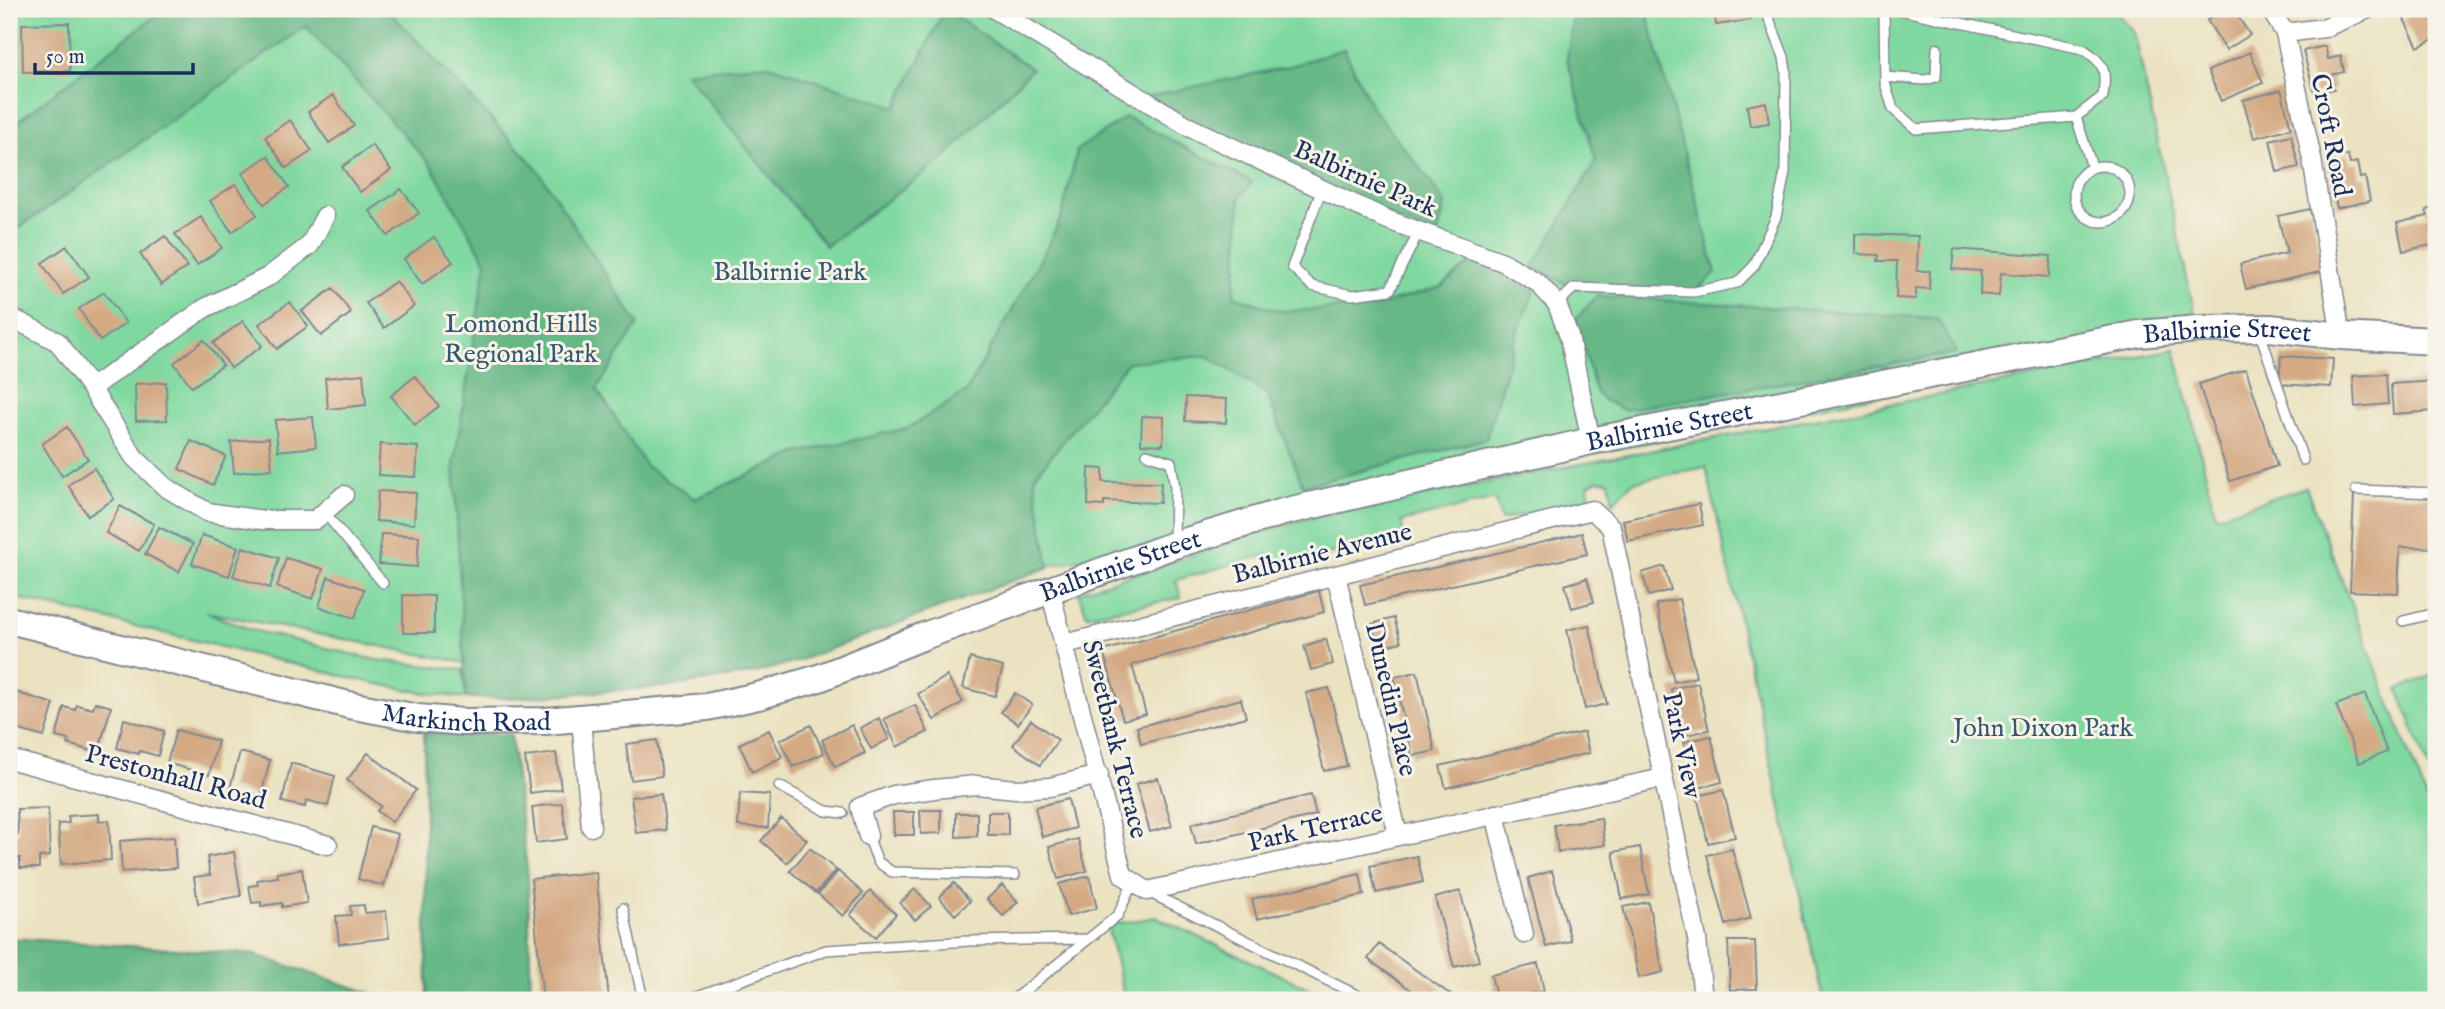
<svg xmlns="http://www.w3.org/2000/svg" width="2445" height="1009" font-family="'IM FELL English',serif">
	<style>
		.green { fill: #7ed89f; stroke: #4c847e; stroke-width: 2 }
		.forest { fill: #66b886; stroke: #407472; stroke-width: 2 }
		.building { fill: #d4aa85 }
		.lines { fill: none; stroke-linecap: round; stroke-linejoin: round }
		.service-casing { stroke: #82888f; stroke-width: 12 }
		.minor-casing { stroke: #82888f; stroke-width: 21 }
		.secondary-casing { stroke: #82888f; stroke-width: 30 }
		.service { stroke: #fff; stroke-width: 9 }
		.minor { stroke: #fff; stroke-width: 18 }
		.secondary { stroke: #fff; stroke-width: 26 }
		.labels { text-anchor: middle; stroke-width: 6; stroke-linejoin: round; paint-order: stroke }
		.street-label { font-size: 26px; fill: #1b2f5e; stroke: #f7f3e8 }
		.park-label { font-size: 26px; fill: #34596e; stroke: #f7f3e8 }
	</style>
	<rect width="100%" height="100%" fill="#f7f3e8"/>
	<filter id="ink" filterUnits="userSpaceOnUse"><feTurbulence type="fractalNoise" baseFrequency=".0143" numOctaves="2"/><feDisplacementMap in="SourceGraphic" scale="14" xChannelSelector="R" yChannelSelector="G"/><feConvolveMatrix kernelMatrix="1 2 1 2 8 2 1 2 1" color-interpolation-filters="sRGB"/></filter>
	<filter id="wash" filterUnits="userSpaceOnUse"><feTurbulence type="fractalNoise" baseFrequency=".00686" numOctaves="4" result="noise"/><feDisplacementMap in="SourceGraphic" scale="28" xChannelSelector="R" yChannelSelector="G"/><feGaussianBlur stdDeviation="1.57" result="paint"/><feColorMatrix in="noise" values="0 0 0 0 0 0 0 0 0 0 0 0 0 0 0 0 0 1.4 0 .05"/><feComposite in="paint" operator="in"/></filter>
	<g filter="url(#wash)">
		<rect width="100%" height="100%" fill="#eae2c0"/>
		<path class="green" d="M9,9H2112L2134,31L2198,329L522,674L206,612L252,630L376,660L463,670L466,698L425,693L368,682L9,596Z
			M2175,349L2216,516L2306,487L2436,823V1000H1823L1706,467L1633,482L1613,503L1609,481L1598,480L1588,485L1590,499L1501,520L1495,499L1401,522L1405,536L1327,554L1272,572L1269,554L1176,580L1181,598L1087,615L1078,592L1283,525L1329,513Z
			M2436,674V770L2430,772L2398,689Z
			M1156,917L1334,1000H1125L1107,925Z"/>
		<path class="forest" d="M164,9H387L536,167L638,324L597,389L646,466L695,499L797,453L908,428L966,392L1043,255L1062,216L1077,150L1126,117L1252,182L1240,198L1239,245L1234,296L1279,311L1373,307L1441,287L1481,254L1538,283L1518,330L1486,439L1303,486L1267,394L1208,356L1128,362L1034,477L1049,567L798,661L755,673L675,686L514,698H466L454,464L486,262L430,164L306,26L9,235V128Z
			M945,9L1032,69L944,158L826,246L685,72L766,64L896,107Z
			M1574,9H1646L1716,273L1694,292L1574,288L1533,267L1596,161L1567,59Z
			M1344,49L1373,109L1428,178L1445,204L1437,238L1141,98L1287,67Z
			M1597,296L1937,318L1957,353L1624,410L1605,401L1596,393L1576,319Z
			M424,732L511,735L528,877L531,1000H427Z
			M9,938L252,954L392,1000H9Z"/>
		<g id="blocks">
			<path class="building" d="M1714,9H1749L1751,20L1716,25Z
				M2224,9H2233L2250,35L2226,50L2207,20Z
				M2425,9H2436V38L2418,47L2404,19Z
				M69,23L70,71L23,72L22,24Z
				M2325,46L2328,59L2341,56L2344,72L2331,75L2334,89L2315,94L2303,51Z
				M2250,52L2263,83L2221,101L2208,71Z
				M2281,90L2291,128L2254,138L2243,100Z
				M333,95L354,126L329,143L308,112Z
				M1766,102L1769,123L1750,126L1747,106Z
				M290,120L312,151L286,168L265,137Z
				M2291,135L2299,167L2277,172L2270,140Z
				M372,145L391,170L360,192L342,167Z
				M2348,155L2350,164L2357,162L2360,178L2365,177L2370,201L2337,208L2326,159Z
				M268,156L289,187L264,204L242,173Z
				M236,184L257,215L232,232L210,201Z
				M401,189L419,213L388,236L370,211Z
				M2436,207V244L2403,251L2397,223L2428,216L2426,210Z
				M2310,209L2324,271L2246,289L2240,264L2287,253L2278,216Z
				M201,217L222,248L197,265L175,234Z
				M1855,234L1918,236L1917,271H1930L1929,289L1916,288V299L1896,298L1897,261H1878L1879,255L1855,254Z
				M165,236L187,267L161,285L140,254Z
				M434,237L453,262L422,284L404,259Z
				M67,246L89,277L63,294L42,263Z
				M1954,249L2051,256L2049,277L2001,273L1999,296L1980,294L1981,271L1952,269Z
				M396,281L414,306L384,328L366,303Z
				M333,288L351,313L321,336L302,311Z
				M104,292L126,323L100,341L79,309Z
				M290,302L308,326L277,349L259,324Z
				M243,321L262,346L231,368L213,343Z
				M204,340L223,365L192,387L174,363Z
				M2281,356L2333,359L2331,387L2279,384Z
				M2246,369L2277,466L2230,481L2199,384Z
				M363,374L366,405L328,409L325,378Z
				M2386,374L2388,404L2355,407L2353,376Z
				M415,376L439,406L415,425L391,396Z
				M2436,381V411L2393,414L2391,384Z
				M166,382L167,420L136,421L135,384Z
				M1186,397L1227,399L1226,423L1185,421Z
				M1142,416L1164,417L1163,445L1141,444Z
				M313,417L316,447L278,451L275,420Z
				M67,427L88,459L62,476L42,444Z
				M269,438L272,469L234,473L231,442Z
				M191,441L226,456L213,485L179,469Z
				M380,444L418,447L416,477L378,475Z
				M94,468L114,499L88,516L68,485Z
				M1089,468L1103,469V482L1161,483L1160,503L1104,501V506L1088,505Z
				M378,491L416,493L414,524L376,521Z
				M2354,494L2436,497V548L2400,547L2398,593L2350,591Z
				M1699,504L1703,525L1628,541L1623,520Z
				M120,506L154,524L139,551L106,533Z
				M159,527L193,544L179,572L145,554Z
				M1582,533L1587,554L1365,605L1360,585Z
				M381,534L419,536L417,567L379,564Z
				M202,535L238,547L229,576L192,564Z
				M243,547L279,558L270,588L233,576Z
				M286,558L323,569L313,599L277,587Z
				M1664,566L1671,590L1649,596L1642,573Z
				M328,577L364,589L355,618L319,607Z
				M1587,578L1594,602L1572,608L1565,585Z
				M1319,591L1324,612L1132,665L1146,714L1123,720L1103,651Z
				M403,595L434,596V633H403Z
				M1679,599L1696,677L1674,682L1656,604Z
				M1394,618L1401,642L1379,648L1372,624Z
				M1589,625L1607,704L1585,709L1567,630Z
				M1326,639L1333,664L1311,670L1304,646Z
				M970,658L1003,667L995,696L963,688Z
				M1417,672L1435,751L1412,756L1394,677Z
				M947,676L963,702L934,720L918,694Z
				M1698,683L1709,730L1682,736L1671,689Z
				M1329,688L1347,766L1324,771L1306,693Z
				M12,691L54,704L44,737L9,727V702Z
				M1015,693L1032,705L1018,724L1001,712Z
				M2365,694L2387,752L2359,763L2336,705Z
				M1241,699L1246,717L1141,744L1137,727Z
				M95,702L111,707L98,753L68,744L69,740L56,737L64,707L75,710L77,705L93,709Z
				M915,705L928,732L897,747L884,719Z
				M879,718L889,739L871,749L860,728Z
				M124,719L164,731L158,756L140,751L139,754L117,748Z
				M1031,720L1058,740L1040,765L1013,745Z
				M811,725L824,753L793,767L780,740Z
				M852,725L865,753L835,767L822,740Z
				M176,730L218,741L209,775L167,763Z
				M769,730L782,757L752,772L739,744Z
				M1584,732L1589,753L1446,788L1440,766Z
				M1711,736L1722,782L1695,789L1684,742Z
				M657,740L662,776L631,780L626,744Z
				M240,752L270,760L261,796L230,788Z
				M368,753L416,790L392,822L377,811L381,806L347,780Z
				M556,753L561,789L530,793L525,757Z
				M291,763L335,776L328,806L306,800L305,807L282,802Z
				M1158,778L1172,826L1150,832L1136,784Z
				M1723,790L1735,837L1708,843L1697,796Z
				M740,793L770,795L768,828L738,826Z
				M661,794L666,830L636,833L631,797Z
				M1311,795L1316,815L1196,844L1191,824Z
				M1068,799L1075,828L1042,837L1035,807Z
				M562,803L567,839L536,843L532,807Z
				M48,808L50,856L39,857V868H20V858H11L9,835L18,834L17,809Z
				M920,810H941V833L921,834Z
				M893,812H914V835H894Z
				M988,812H1008V835H988Z
				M956,813H977V836L956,837Z
				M99,814V821L109,820L111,860L61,864L58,824L69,823L68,816Z
				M781,818L807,840L787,863L761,841Z
				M1601,818L1605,845L1558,852L1554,825Z
				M371,827L398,834L384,886L358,879Z
				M174,837L176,868L122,872L120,841Z
				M1078,839L1087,871L1058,879L1049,847Z
				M1640,847L1649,894L1622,899L1613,852Z
				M810,848L836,870L816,893L790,871Z
				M1732,849L1751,918L1726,925L1707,855Z
				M234,852L241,896L198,903L194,877L210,875L207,857Z
				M1417,856L1423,882L1376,893L1370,866Z
				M302,869L307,903L282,907V903L261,906V902L252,903L249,886L258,885L257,880L278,877L277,873Z
				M838,871L863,893L843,916L818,894Z
				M1552,871L1571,941L1546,947L1528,878Z
				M596,872L609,1000H543L531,879Z
				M1360,874L1364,895L1257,919L1252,899Z
				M1089,876L1097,908L1068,916L1059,884Z
				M954,883L970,901L955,915L939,897Z
				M1002,885L1018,902L1003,916L987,899Z
				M915,889L931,906L915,920L900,903Z
				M870,891L896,914L876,937L850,915Z
				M1460,891L1479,961L1454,967L1435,898Z
				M1648,902L1663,972L1639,978L1623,907Z
				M364,905L365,913L386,911L389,938L339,944L336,916L351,915L350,906Z
				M1728,941H1755L1757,989L1730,990Z
				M1379,944L1458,1000H1425L1368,959Z
				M1538,964L1544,991L1497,1000L1491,975Z
				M1730,993L1756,997V1000H1728Z"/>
		</g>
	</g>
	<g filter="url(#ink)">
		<use href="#blocks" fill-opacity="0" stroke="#82888f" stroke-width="2"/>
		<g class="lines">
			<g class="service-casing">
				<path id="service" d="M1884,9L1885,83L1893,109L1916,129L2076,117L2103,96C2106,70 2106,64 2083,49L1895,9
					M1885,77L1925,80L1936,77L1937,48
					M2076,117L2092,167
					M2074 194a28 28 0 1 1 56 0a28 28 0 1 1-56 0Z
					M1322,189L1292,267L1312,286L1352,295L1390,290L1419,231
					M1557,304L1574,288L1694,292L1737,283L1754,266L1776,217L1785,172L1786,71L1784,57L1768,16L1769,9
					M2259,330L2303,460
					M1147,454L1171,462L1175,488L1174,540
					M2356,490L2436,493
					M324,512L383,583
					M2403,621L2436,613
					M779,786L826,811L843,813
					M868,836L878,862L892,872L1015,875
					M1148,892L1367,1000
					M623,908L643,1000
					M686,1000L826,950L969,941L1087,939
					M1013,1000L1118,915L1133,882"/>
			</g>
			<g class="minor-casing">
				<path id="minor" d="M994,9L1191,128L1388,220L1503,262L1538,283L1557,304L1569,336L1591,441
					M2270,9L2285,33L2312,159L2341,336
					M2285,33L2324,28L2368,9
					M9,319L18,321L58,342L91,388L134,457L165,487L207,512L262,520H315L344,495
					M91,388L205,308L268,277L310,245L325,216
					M1336,575L1398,835
					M1050,590L1123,875L1147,891L1663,778
					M1065,644L1592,510L1611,527L1697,939L1702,989L1701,1000
					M581,720L591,827
					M9,759L328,845
					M1495,814L1524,934
					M868,836L860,807L894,795L934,789L976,785L1016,789L1050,787L1099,775"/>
			</g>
			<g class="secondary-casing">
				<g id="secondary">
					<path id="s1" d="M9,620L349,705L418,718L463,722L545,721L707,707L758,696L819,678L924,636L1174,545L1283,512L1591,441L2139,334L2198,329L2270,328L2341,336L2436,341"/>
				</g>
			</g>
			<use href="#service" class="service"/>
			<use href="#minor" class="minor"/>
			<use href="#secondary" class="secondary"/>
		</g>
	</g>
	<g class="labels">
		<g class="street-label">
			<text transform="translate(2332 135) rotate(79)" y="9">Croft Road</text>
			<text transform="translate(1366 178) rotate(24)" y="9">Balbirnie Park</text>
			<text dy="9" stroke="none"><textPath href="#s1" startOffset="2282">Balbirnie Street</textPath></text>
			<text dy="9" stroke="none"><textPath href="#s1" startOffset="1715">Balbirnie Street</textPath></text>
			<text transform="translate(1322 552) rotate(-14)" y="9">Balbirnie Avenue</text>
			<text dy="9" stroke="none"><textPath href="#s1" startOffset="1148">Balbirnie Street</textPath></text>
			<text transform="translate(1392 699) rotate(77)" y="9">Dunedin Place</text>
			<text dy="9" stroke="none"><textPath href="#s1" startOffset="469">Markinch Road</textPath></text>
			<text transform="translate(1116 739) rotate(76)" y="9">Sweetbank Terrace</text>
			<text transform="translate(1683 745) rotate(78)" y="9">Park View</text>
			<text transform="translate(176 776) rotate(15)" y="9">Prestonhall Road</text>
			<text transform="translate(1315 827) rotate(-13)" y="9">Park Terrace</text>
		</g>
		<g class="park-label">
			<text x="790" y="280">Balbirnie Park</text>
			<text x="521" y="332">Lomond Hills<tspan x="521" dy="30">Regional Park</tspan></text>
			<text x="2043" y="736">John Dixon Park</text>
		</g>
	</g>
	<rect width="2445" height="1009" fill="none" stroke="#f7f3e8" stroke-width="35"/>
	<path d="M35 63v10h158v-10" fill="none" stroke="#1b2f5e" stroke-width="3.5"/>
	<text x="46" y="63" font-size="21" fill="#1b2f5e" stroke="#f7f3e8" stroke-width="5" paint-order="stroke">50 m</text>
</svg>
